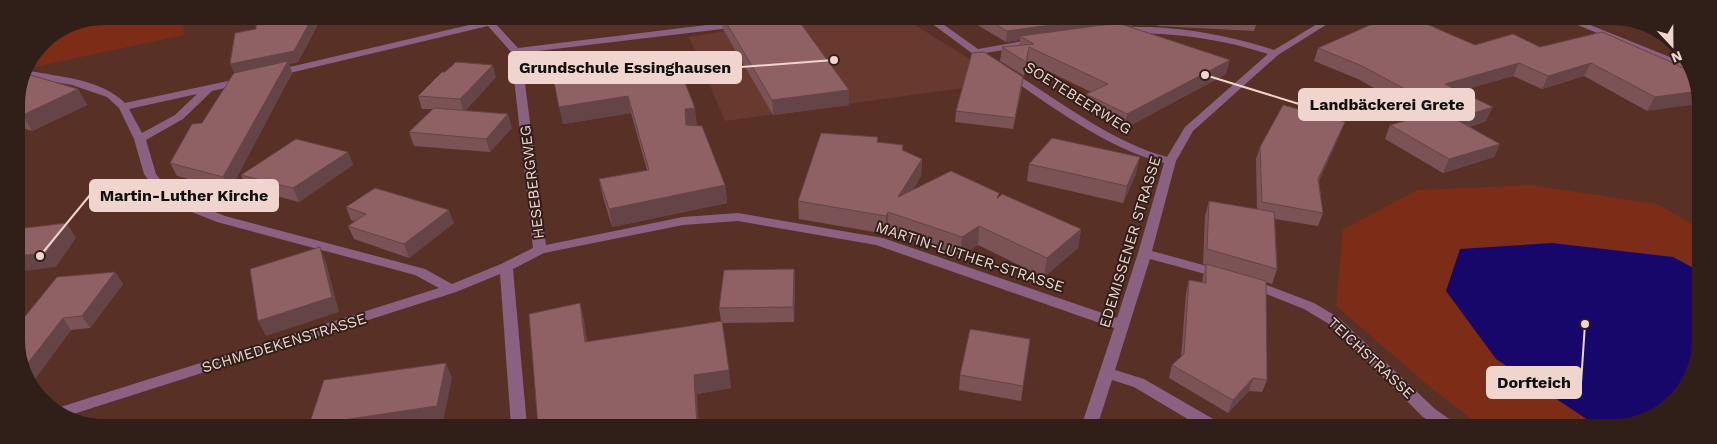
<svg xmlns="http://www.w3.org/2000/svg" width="1717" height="444" font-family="'Work Sans',sans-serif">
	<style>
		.built { fill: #68392f }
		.green { fill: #7c2c17 }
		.water { fill: #18076a }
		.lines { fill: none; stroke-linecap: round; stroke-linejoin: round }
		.minor { fill: #8a6180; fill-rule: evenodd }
		.wall { fill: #7b5356 }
		.shaded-wall { fill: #644446 }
		.building { fill: #8f6164; stroke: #644446 }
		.labels { text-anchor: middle; stroke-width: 4; stroke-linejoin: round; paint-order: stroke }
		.street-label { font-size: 15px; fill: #efd5ce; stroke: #301e19 }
		.leader { fill: none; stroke: #efd5ce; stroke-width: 2 }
		.callout-dot { fill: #efd5ce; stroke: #301e19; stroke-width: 2 }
		.callout { fill: #efd5ce; stroke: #efd5ce; stroke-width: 2 }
		.callout-label { font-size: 16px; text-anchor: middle; font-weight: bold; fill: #111 }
	</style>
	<rect width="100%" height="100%" fill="#583026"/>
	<path class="built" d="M815,17H902L1006,82L725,121L689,37Z"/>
	<path class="green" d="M104,16H183L184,35L39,66H31L42,42L71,23Z
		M1531,185L1657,204L1699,228V358L1671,406L1619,428L1482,427L1431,388L1336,306L1343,229L1418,190Z"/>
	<path class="water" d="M1552,243L1673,257L1699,271V358L1671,406L1619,428H1600L1496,359L1446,291L1460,249Z"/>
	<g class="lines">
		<path class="minor" d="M486,17H494V22L518,48L739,21L744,24L739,27L521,53L546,245L683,217L738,213L883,238L1117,318L1138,253L1164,163C1105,148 1055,108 1005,75V71H1011C1060,101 1111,142 1167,157L1185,127L1268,54C1220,38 1170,32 1119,33L1116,32V28C1127,26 1140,27 1151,27C1193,29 1234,37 1274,50L1327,18H1337L1278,55L1193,131L1176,161L1152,251L1225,271L1227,274L1220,278L1150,259L1115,370L1144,379L1220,423L1222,427H1201L1134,387L1112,380L1097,427H1081L1114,328L876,245L738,221L683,225L544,253L513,269L527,426H511L500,274L456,292L67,416L54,409L439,288L415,275L217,222L169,203L156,191L144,174L134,139L119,108L107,97L72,85L26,77L29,71C61,77 101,79 125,103L242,78L246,79V83L212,91L183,119L146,140L156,174L164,185L177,197L225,216L425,269L452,284L501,264L533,248L511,52L488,26L277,76L272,73L277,70L486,21ZM197,94L175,115L142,133L129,109Z
			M923,17H933L978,49L1035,39L1040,42L1035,45L985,53L984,57H978L973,54Z
			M1561,18H1573L1687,64L1691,72Z
			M1251,279L1314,303L1339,318L1435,409L1455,423L1457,427H1438L1423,417L1329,324L1304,309L1246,286L1244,283L1246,280Z"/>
	</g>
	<path class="wall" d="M309,16H314L317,26L298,62L289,64L292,73L230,190L177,176L170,163L202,123L234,73L256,29Z
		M716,17H796L849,90V105L773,115L723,29L722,20H718Z
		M964,17H1134L1132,26L1124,25L1226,74L1124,129L1084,109L1086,94L1091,92L1027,61L1024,76L1000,61L1002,47L1019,45L1020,40L1006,42Z
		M1154,17L1257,18L1258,20L1254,31L1158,26Z
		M1345,18H1437L1427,24L1475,45L1540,47L1691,72L1647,111L1584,76L1542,89L1513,76L1460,91L1486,121L1469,127L1500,144L1494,157L1443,173L1385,139L1390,125L1424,116L1358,79L1314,61L1318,48L1369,26Z
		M678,65L697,125L693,126L725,185L727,203L612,227L603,197L599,179L647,170L631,113L563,124Z
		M496,77L465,111L512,128L490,152L414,146L409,132L433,109H422L418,96Z
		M1022,88L1013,129L955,122L956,111Z
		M78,89L87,105L32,131L17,126L16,98Z
		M1340,134L1319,181L1323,213L1318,226L1275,219L1277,269L1272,284L1266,282L1267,380L1262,392L1249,391L1228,413L1169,378L1172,365L1181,357L1186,293L1189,280L1202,283L1203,276L1206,265L1203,264L1205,216L1209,201L1257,210L1256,159L1260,147Z
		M878,137L877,142L903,145V150L922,159L921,176L913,190L999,193L998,198L1081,229L1078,248L1044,277L978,245L960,256L888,230L886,234L799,219L798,201Z
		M348,152L353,165L299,202L247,188L241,175Z
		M1029,164L1136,174L1123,203L1027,181Z
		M346,207L454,223L409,258L354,239L348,226L355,222L351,220Z
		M794,269L795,283L794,322L722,323L731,388L697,394L538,426L580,303L584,321L587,342L721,321L719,308Z
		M115,272L123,284L90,328L71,330L32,383L18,358Z
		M1030,339L1021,401L959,390L960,375Z"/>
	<path class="shaded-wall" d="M313,16H314L317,26L298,62L289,64L292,73L230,190L223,177L235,75L230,64Z
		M718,17H722V20H718Z
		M1420,18H1437L1413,32L1417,20Z
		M1095,19L1093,29L1020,36V40L1006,42L1007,31Z
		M1029,47L1027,61L1024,76L1026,62Z
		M1230,60L1226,74L1124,129L1127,114Z
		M1519,63L1513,76L1440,97L1445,84Z
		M1591,63L1584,76L1542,89L1548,76Z
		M493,65L496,77L464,112L460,99Z
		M1023,77L1022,88L1013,129L1015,118Z
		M78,89L87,105L32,131L23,115Z
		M849,90V105L773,115L772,100Z
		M1699,91V104L1647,111L1655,97Z
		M628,96L631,113L563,124L559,107Z
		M1493,107L1486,121L1453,132L1459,118Z
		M695,108L697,125L687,126L686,125L685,109Z
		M508,114L512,128L490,152L486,139Z
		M1345,122L1340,134L1314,192L1318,179Z
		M1500,144L1494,157L1443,173L1449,159Z
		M348,152L353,165L299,202L293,188Z
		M1140,157L1136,174L1123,203L1127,186Z
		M922,159L921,176L897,215L898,197Z
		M725,185L727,203L612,227L609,209Z
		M449,210L454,223L409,258L404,244Z
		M888,212V230L886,234V216Z
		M67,223L76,238L56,267L17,272V256Z
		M979,226L978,245L960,256L962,237Z
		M1081,229L1078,248L1044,277L1047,258Z
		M320,247L326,262L339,312L266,336L258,321Z
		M794,269L795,283L794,322L793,307Z
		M115,272L123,284L90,328L82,316Z
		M580,303L584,321L590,360L585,342Z
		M63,318L71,330L32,383L24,368Z
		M446,363L452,378L443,422L412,426H309V425Z
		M729,370L731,388L697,394L699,427H697L694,375Z
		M1253,378L1249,391L1228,413L1233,400Z"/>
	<path class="building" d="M309,16H313L294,51L230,64L235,33L256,29V25Z
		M723,17H796L849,90L772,100Z
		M983,17H1091L1095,19L1007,31Z
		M1220,18H1257L1258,20Z
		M1386,18H1420L1417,20L1475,45L1513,34L1540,47L1602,32L1671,62L1691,72L1699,86V91L1655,97L1591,63L1548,76L1519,63L1445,84L1493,107L1459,118L1362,66L1318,48Z
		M1118,23L1230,60L1127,114L1086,94L1108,84L1029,47L1026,62L1002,47L1034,44L1020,36Z
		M984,52L1023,77L1015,118L956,111L972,53Z
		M288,61L223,177L170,163L192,124L202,123L234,73Z
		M456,62L493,65L460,99L418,96L442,72H445Z
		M678,65L695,108L685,109L686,125L702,126L725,185L609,209L599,179L649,170L628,96L559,107L554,82Z
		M27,74L78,89L23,115L17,113L16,98Z
		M1283,105L1345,122L1318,179L1323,213L1262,202L1260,147Z
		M434,108L508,114L486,139L409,132Z
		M1441,111L1500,144L1449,159L1390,125Z
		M821,133L878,137L877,142L903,145L902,150L922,159L898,197L951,171L999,193L997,199L1002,194L1081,229L1047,258L979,226L962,237L888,212L886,216L798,201Z
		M1052,138L1140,157L1127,186L1029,164Z
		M296,139L348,152L293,188L241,175Z
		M375,188L449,210L404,244L348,226L366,214L346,207Z
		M1209,201L1274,212L1277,269L1207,249Z
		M67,223L46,253L17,256V229Z
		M320,247L332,297L258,321L250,269Z
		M1206,264L1266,281L1267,380L1253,378L1233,400L1172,365L1184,354L1189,280L1206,283Z
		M794,269L793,307L719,308L724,270Z
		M115,272L82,316L63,318L24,368L18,358V325L57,277Z
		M580,303L585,342L722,321L729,370L694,375L697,427L538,426L529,314Z
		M970,329L1030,339L1023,386L960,375Z
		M446,363L437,406L309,425L324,380Z"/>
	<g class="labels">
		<g class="street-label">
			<text transform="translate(1078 98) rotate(32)" y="5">SOETEBEERWEG</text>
			<text transform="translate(532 182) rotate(-97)" y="5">HESEBERGWEG</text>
			<text transform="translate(1130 242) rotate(-73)" y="5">EDEMISSENER STRASSE</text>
			<text transform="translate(970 257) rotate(18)" y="5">MARTIN-LUTHER-STRASSE</text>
			<text transform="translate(284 343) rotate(-17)" y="5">SCHMEDEKENSTRASSE</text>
			<text transform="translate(1371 358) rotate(43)" y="5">TEICHSTRASSE</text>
		</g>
	</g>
	<path d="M0 0H1717V444H0ZM104 25H1613A79 79 0 0 1 1692 104V340A79 79 0 0 1 1613 419H104A79 79 0 0 1 25 340V104A79 79 0 0 1 104 25Z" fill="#301e19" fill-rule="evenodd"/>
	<path class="leader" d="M834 60L741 67M1205 75L1299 104M40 256L90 195M1585 324L1581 383"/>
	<g class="callout-dot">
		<circle cx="834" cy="60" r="5"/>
		<circle cx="1205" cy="75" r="5"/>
		<circle cx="40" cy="256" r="5"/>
		<circle cx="1585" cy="324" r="5"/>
	</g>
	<g class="callout">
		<rect x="509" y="52" width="232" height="31" rx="5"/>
		<rect x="1299" y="89" width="175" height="31" rx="5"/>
		<rect x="90" y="180" width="188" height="31" rx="5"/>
		<rect x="1487" y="367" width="94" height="31" rx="5"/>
	</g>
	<g class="callout-label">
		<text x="625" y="73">Grundschule Essinghausen</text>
		<text x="1387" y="110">Landbäckerei Grete</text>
		<text x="184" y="201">Martin-Luther Kirche</text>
		<text x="1534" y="388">Dorfteich</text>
	</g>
	<g transform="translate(1672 45) rotate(158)" stroke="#301e19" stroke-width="4" paint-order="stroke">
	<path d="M0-4L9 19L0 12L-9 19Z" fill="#efd5ce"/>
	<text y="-8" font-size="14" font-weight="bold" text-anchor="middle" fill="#efd5ce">N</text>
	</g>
</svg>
